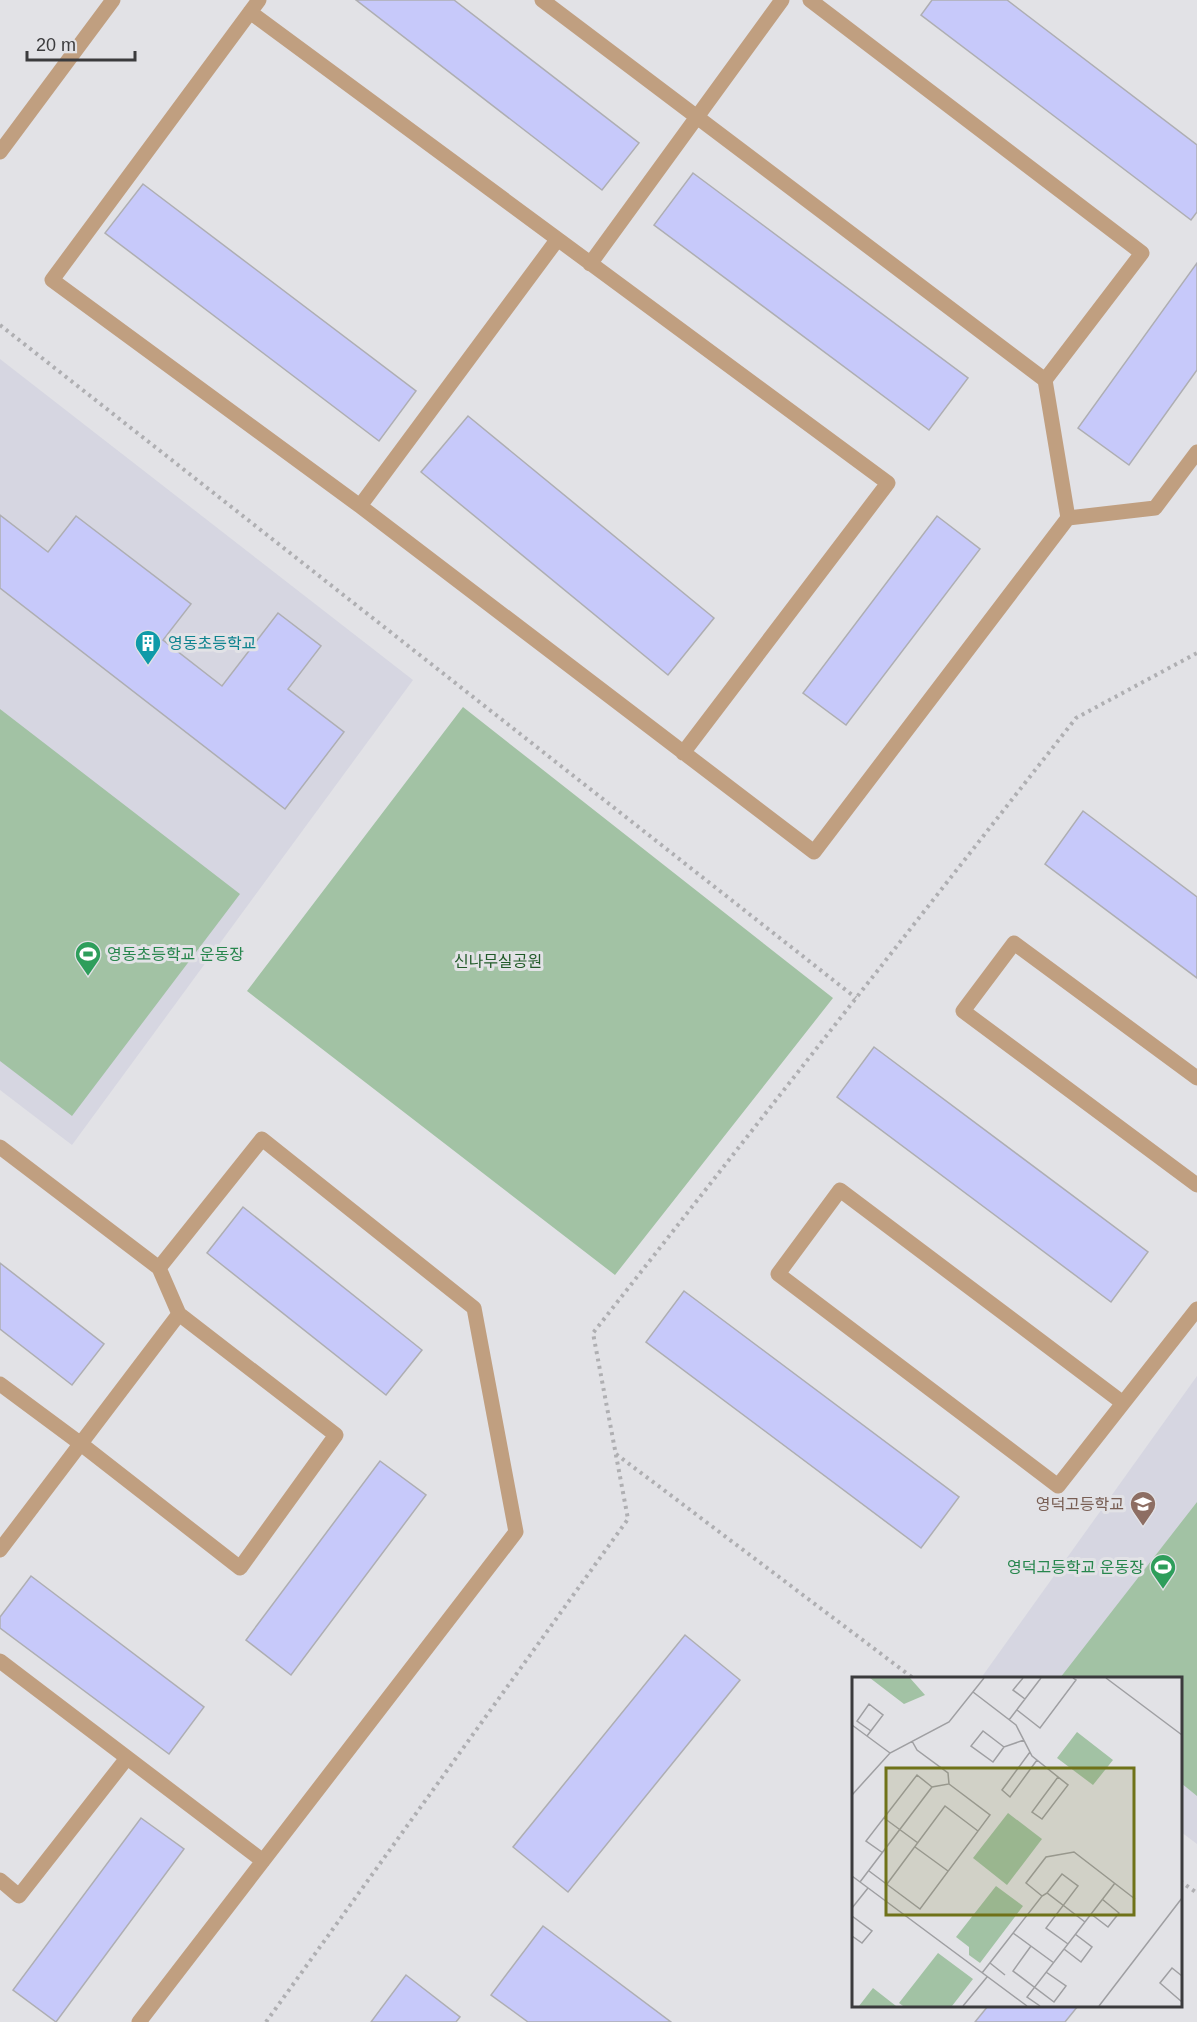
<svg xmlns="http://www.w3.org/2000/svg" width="1197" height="2022" font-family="Arial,'Noto Sans KR',sans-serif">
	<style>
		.built { fill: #d6d6e1 }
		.green { fill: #a2c2a4 }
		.building { fill: #c7c9fa; stroke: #aeaeb2; stroke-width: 1.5 }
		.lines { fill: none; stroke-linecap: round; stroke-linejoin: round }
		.path { stroke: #afafb2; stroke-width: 4; stroke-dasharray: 3 4.5; stroke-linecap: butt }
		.minor { stroke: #c09f80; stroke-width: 15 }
		.labels { text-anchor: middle; stroke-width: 6; stroke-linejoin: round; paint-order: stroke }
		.culture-label { font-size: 16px; fill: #0d838f; stroke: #e2e2e6; text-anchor: start }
		.leisure-label { font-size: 16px; fill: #27864d; stroke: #e2e2e6; text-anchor: start }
		.park-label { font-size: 16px; fill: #215a29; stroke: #e2e2e6 }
		.education-label { font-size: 16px; fill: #785e54; stroke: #e2e2e6; text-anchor: end }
		.inset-road { fill: none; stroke: #9f9fa2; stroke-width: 1.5 }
		.view { fill: #6f7219; fill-opacity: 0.15; stroke: #6f7219; stroke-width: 3 }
		.inset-edge { fill: none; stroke: #3b3b3d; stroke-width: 3 }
	</style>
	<rect width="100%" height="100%" fill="#e2e2e6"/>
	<path class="built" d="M0,359L413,680L72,1145L0,1090Z
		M1197,1376V1844L1181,1832L1180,1678H981Z"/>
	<path class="green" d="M463,707L833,998L615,1275L247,991Z
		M0,709L240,894L72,1116L0,1061Z
		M1197,1502V1796L1181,1783L1180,1678H1060Z"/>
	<path class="building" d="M356,0H454L639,143L602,190Z
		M932,0H1007L1197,145V212L1191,220L921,15Z
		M693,173L968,378L929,430L654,225Z
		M143,184L416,391L379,441L105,233Z
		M1197,263V370L1129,465L1078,428Z
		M468,416L714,618L668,675L421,472Z
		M0,515L48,552L76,516L191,604L163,640L222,686L278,613L321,646L288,689L344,732L285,809L0,588Z
		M937,516L980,549L846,725L803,693Z
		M1083,811L1197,897V978L1045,864Z
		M874,1047L1148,1252L1111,1302L837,1097Z
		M243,1207L422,1350L386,1395L207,1253Z
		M0,1263L104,1344L72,1385L0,1329Z
		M684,1291L959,1497L921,1548L646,1342Z
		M380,1461L426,1495L291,1675L246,1640Z
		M31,1576L204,1707L169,1754L0,1628V1617Z
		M685,1635L740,1680L568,1892L513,1847Z
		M141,1818L184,1849L56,2022L13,1990Z
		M543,1926L671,2022H528L491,1995Z
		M406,1975L460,2017L456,2022H371Z
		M988,2006H1078L1065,2022H975Z"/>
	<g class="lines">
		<path class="path" d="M0,325L856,998
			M616,1454L913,1678
			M1180,1881L1197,1893
			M266,2022L628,1519L593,1333L1076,718L1197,653"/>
		<path class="minor" d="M259,0L52,280L360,506L814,852L1068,518
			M542,0L1045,380L1068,518L1155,508L1197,452
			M810,0L1142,253L1045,380
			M250,12L888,483L683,753
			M0,152L113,0
			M590,264L782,0
			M360,506L557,240
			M1197,1078L1014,943L963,1011L1197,1185
			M0,1147L159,1268L179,1314L0,1550
			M0,1384L81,1444L240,1568L336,1435L179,1314
			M1123,1403L840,1190L778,1274L1058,1486L1197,1309
			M0,1661L263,1861
			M0,1880L19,1896L127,1758
			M139,2022L516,1532L474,1308L262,1139L159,1268"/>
	</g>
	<defs>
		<g id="building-pin" transform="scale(1.35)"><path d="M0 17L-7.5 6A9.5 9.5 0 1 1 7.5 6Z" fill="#0f9aa8" stroke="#e2e2e6"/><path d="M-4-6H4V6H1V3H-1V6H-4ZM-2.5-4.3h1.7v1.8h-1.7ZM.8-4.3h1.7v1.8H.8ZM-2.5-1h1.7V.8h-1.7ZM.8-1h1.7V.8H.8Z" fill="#fff"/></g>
		<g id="stadium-pin" transform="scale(1.35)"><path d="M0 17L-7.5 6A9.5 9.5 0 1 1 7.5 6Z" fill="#2e9e5b" stroke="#e2e2e6"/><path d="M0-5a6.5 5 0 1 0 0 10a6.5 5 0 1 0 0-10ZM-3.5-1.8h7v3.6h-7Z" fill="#fff"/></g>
		<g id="school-pin" transform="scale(1.35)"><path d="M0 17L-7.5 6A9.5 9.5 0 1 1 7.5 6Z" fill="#8d6e63" stroke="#e2e2e6"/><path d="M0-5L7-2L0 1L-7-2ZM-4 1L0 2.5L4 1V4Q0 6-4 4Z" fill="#fff"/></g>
	</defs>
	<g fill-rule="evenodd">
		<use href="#building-pin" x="148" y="643"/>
		<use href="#stadium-pin" x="88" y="954"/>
		<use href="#school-pin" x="1143" y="1504"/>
		<use href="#stadium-pin" x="1163" y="1567"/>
	</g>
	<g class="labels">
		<g class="culture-label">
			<text x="168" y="649">영동초등학교</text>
		</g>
		<g class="leisure-label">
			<text x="107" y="960">영동초등학교 운동장</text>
			<text x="1144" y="1573" text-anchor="end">영덕고등학교 운동장</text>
		</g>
		<g class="park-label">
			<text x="498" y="967">신나무실공원</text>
		</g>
		<g class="education-label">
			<text x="1124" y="1510">영덕고등학교</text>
		</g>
	</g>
	<g transform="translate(852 1677)">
		<rect width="330" height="330" fill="#e2e2e6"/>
		<path d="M18,1H58L73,18L52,27ZM225,55L261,83L241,108L205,81ZM156,136L190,162L155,208L121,181ZM144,209L171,229L128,286L117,278V270L104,260ZM86,276L121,302L100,329H51L47,326ZM21,311L44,329H45H7Z" fill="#a2c2a4"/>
		<path class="inset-road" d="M171,1L161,13L173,22M254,1L330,58M121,15L164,48L180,79L216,108L190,142L180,135L206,100M165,33L188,51L224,3L221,1M157,43L189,1M0,48L38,76M15,59L31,38L17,27L5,44L19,54M152,70L141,85L119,69L131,54L152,70L172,63M178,75L150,113L158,120L185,83M0,118L38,76L97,45L132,1M32,141L66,166M63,170L96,194M31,176L14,164L65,98L80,110M17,194L68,232L138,138L97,107M0,199L175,329M8,205L80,110L97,107L96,96L65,73L60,64M35,207L93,129L126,154M195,216L210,197L226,209L194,251L216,267M190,219L174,206L194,180L222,175L283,222M0,231L16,211M239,237L256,250L267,236L250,222M0,239L20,254L10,266L0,259M161,256L202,286M179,269L161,294L202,325L214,309L194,295M212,272L229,285L240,270L223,257M138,286L153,298M130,296L190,219L195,216L233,245M330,299L320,291L308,306L330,325M111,329L135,300M188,329L175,320L263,206M247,329L330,221"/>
		<path class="view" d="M34,91H282V238H34Z"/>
		<rect width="330" height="330" class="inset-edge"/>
	</g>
	<path d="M27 51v9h108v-9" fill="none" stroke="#3b3b3d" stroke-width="3"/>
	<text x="36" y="51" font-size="18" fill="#3b3b3d" stroke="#e2e2e6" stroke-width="4.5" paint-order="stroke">20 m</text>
</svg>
